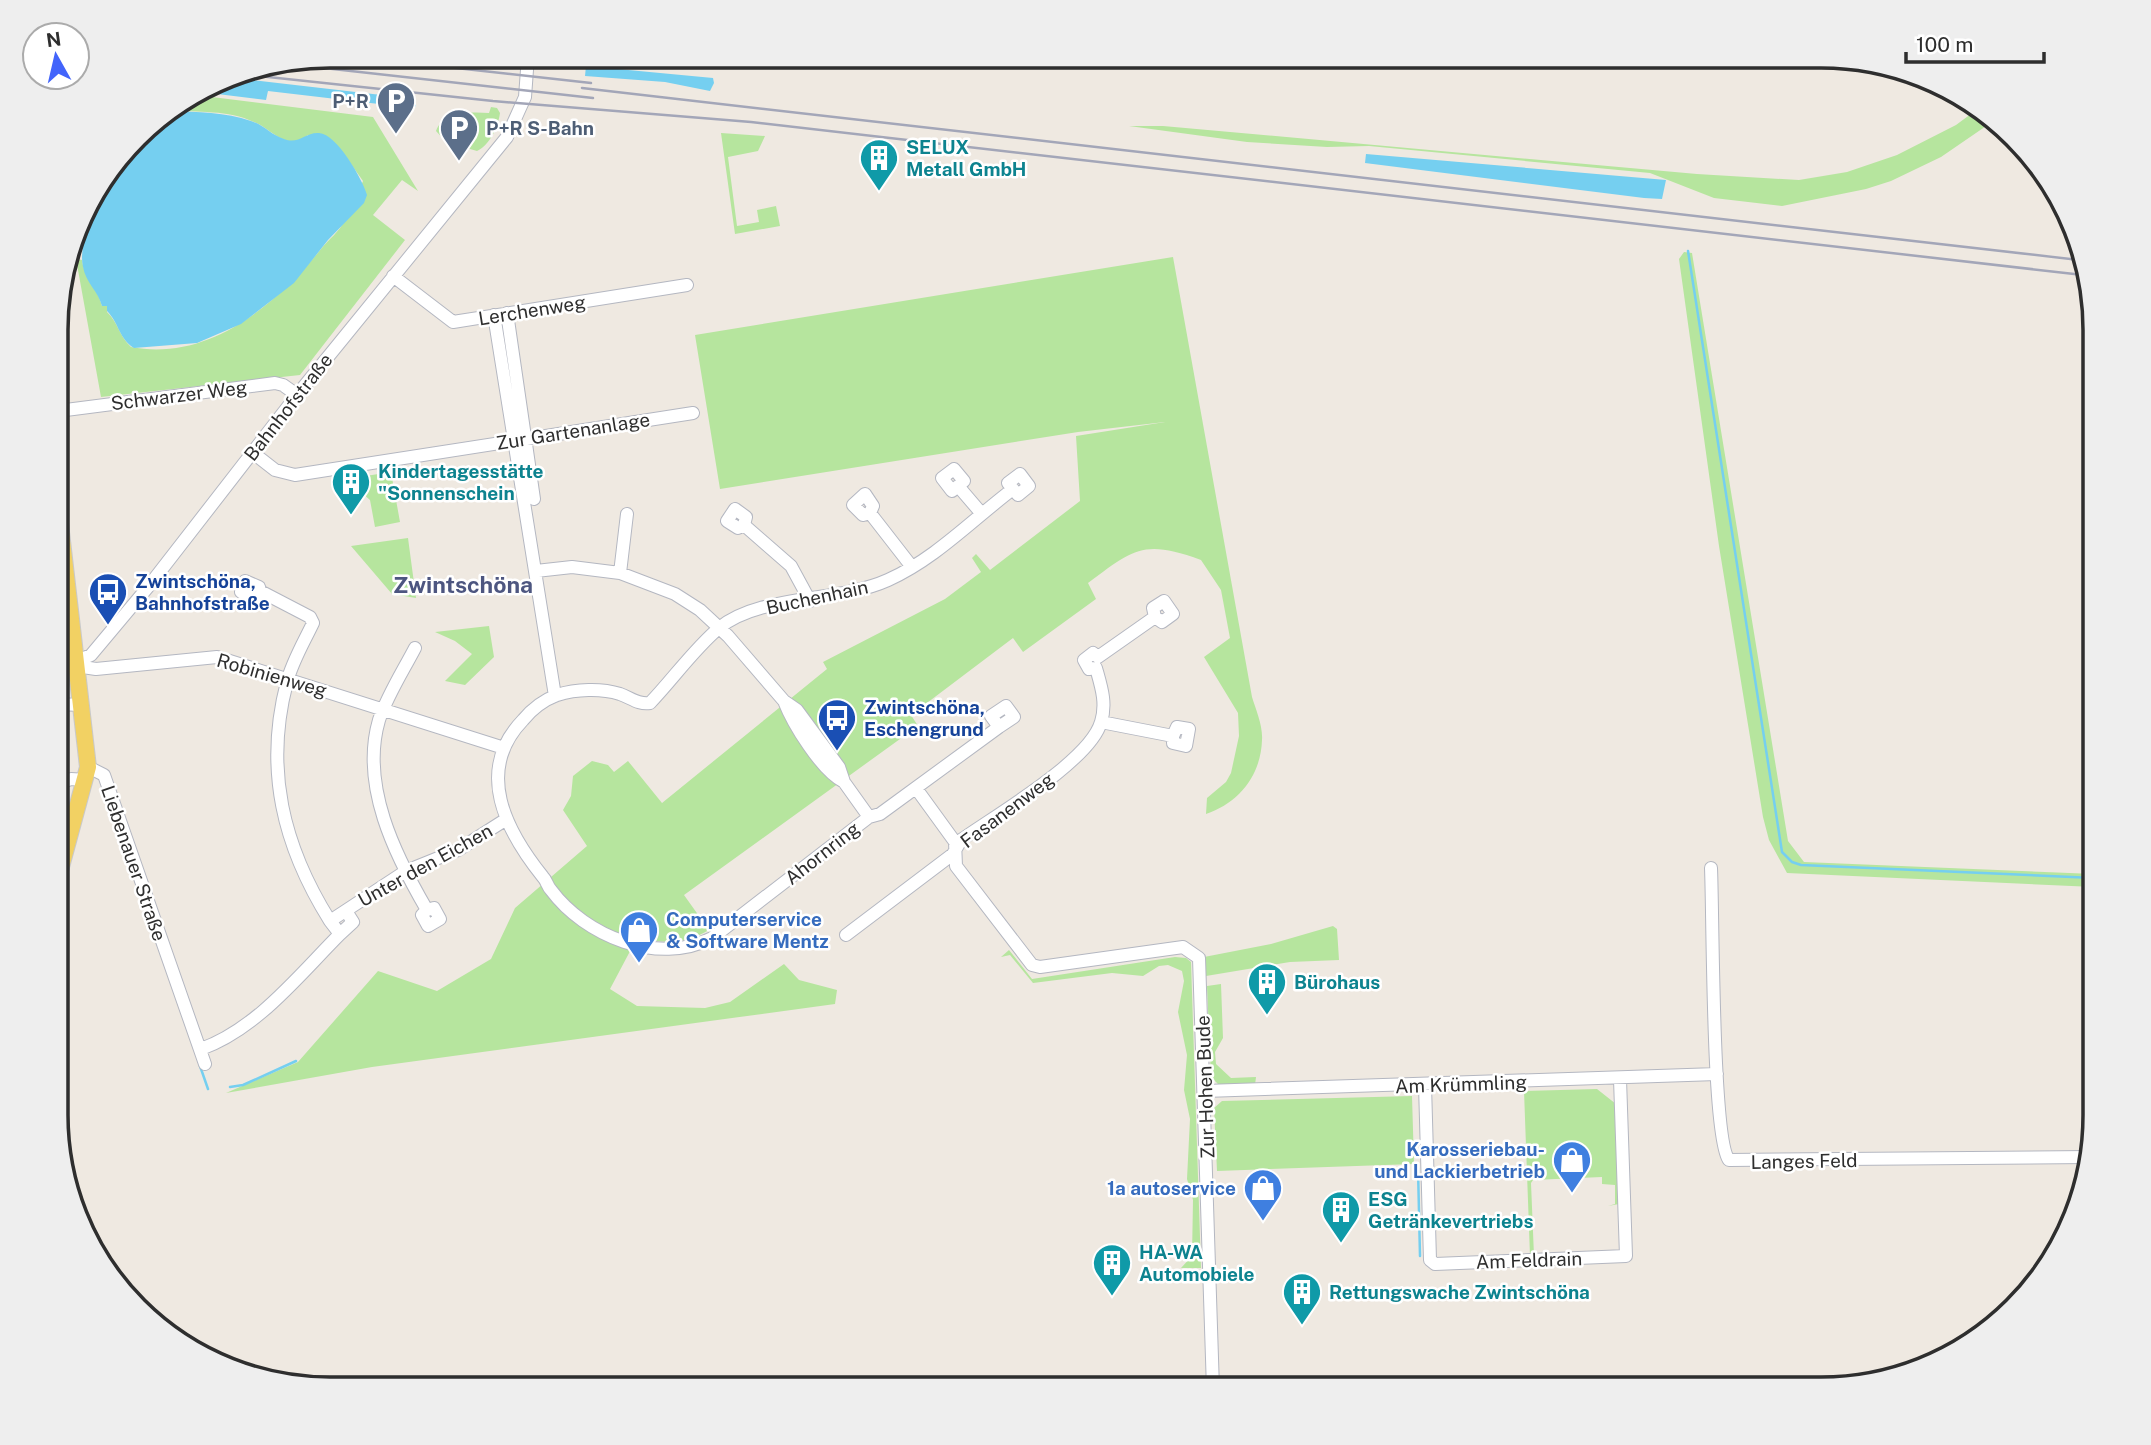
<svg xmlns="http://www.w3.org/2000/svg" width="2151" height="1445" font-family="'Public Sans',sans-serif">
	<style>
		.green { fill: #b6e59e }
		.water { fill: #75cff0 }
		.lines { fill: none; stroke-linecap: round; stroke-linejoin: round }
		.stream { stroke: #75cff0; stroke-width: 2.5 }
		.minor-casing { stroke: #b4b7c1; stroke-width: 14 }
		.major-casing { stroke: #c9c9c9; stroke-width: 18 }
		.minor { stroke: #fff; stroke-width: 12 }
		.major { stroke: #f2d163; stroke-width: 16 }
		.rail { stroke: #a3a6b8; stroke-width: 2.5 }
		.labels { text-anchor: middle; stroke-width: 5; stroke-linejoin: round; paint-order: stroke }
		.service-label { font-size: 19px; font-weight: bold; fill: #4e5e75; stroke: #fff; text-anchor: end }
		.culture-label { font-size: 19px; font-weight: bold; fill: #0d838f; stroke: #fff; text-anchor: start }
		.street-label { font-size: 19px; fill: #2e2e2e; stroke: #fff }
		.transit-label { font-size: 19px; font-weight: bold; fill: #164399; stroke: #fff; text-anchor: start }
		.shop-label { font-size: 19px; font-weight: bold; fill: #366cbe; stroke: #fff; text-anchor: end }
		.quarter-label { font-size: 23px; font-weight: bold; fill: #4d5680; stroke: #fff }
		.rim { fill: none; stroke: #2e2e2e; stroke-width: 3.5 }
	</style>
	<rect width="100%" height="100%" fill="#efe9e1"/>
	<path class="green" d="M196,95L373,117L418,191L402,180L373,215L405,240L300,375L101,397L76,259L82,260C84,278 98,289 102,306L107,305V312C118,322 119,336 131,347C208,362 276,305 321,249C329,239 340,231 345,220C352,208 357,194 363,181L346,157L308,135C301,140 296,143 288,141C274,137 267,127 254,122C228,110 198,112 170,111Z
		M491,107L497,108L500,113C498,127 490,145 477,151L446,142L436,131C443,111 471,112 489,113Z
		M1979,108L1992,122L1941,157L1891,181L1866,189L1782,206L1714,198L1650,173L1369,146L1327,147L1247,142L1129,126H1163L1697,174L1799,180L1847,172L1897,155L1956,125Z
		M721,133L765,136L758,151L728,157L737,226L759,222L757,210L776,206L780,226L735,234Z
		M1684,252L1692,253L1788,841L1804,862L2094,874V887L1787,873L1769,840L1763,817L1719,546L1679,259Z
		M1173,257L1252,697C1256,710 1263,726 1262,740C1261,775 1239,803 1206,814L1207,798L1226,782L1231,773L1239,736L1238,713L1204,657L1230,638L1221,590L1201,560C1143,539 1134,549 1088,583L1096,599L1023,652L1013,638L911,715L918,726L684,895L709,930C683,945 666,943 637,938L610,989L637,1006L705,1008L730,1002L784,964L799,980L837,990L835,1004L372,1067L226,1093L298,1062L378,971L437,991L491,959L515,908L587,846L563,810L571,796L573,776L592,761L608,765L614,772L628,761L662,803L827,669L823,662L945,599L981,572L972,558L976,554L990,570L1080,501L1076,436L1165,422L1078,432L720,489L695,335Z
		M391,472L400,522L375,527L370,500L355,487L353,478Z
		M408,538L416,598L392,594L351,546Z
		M489,626L494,657L465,685L445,681L472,654L455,641L435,632Z
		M1333,926L1337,929L1339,960L1290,962L1206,976L1204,957L1271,944Z
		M1009,950L1032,979L1175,957L1186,958L1191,962L1201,1268H1181L1192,1256L1193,1200L1187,1179L1190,1119L1184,1090L1187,1055L1178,1012L1184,981L1182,971L1168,965L1159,966L1143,976L1112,973L1033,983L1010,955L1001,957Z
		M1221,984L1223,1038L1215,1052L1216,1064L1231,1078L1256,1077L1255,1085H1219L1211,1077L1207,986Z
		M1597,1089L1616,1104L1619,1204L1608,1206L1615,1204V1185L1602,1184V1177L1533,1180L1531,1183L1534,1256H1530L1524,1091Z
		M1412,1096L1414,1164L1217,1171L1214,1108L1222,1101Z"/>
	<path class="water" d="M586,66L713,78L714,83L710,91L665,82L585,76Z
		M225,77L416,99V106L413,108L268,91L266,100L201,92Z
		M170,111C198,112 225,112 251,121C264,125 271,135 284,139C299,145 305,132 319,133C337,134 363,180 367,195L364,203L328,240L294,283L241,324L197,343L134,348C119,339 119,323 107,311V306H102C98,291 86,283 83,267C79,249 89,231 83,212L149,124Z
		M1366,154L1666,180L1662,199L1644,198L1365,163Z"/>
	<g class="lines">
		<path class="stream" d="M1688,251L1782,852L1792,862L1801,865L2094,878
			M200,1066L208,1089
			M230,1087L243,1085L296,1061
			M1418,1168L1420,1256"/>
		<g class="minor-casing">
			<path id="minor" d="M393,276L453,322L687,285
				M507,313L534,499
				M494,315L555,696
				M58,411L275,383L283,385L297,395
				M252,452L275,470L295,475L693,413
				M958,486L952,491L942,478L954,469L964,481L958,486L982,514
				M870,513L863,515L853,505L865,494L873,506L870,513L912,567
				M744,525L738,528L727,521L735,509L746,517L744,525L791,566L810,601
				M536,571L572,567L620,573L675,594L700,610L728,636L784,701L797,710L839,767L844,782L869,817
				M620,573L627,514
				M260,591L254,598L241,592L245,581L259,587L260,591L310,617L313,623C304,642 292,662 287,682C264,769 283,846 330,921
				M415,648C403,671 387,696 379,720C360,785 395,855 427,910L422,915L428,926L440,919L434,908L427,910
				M75,662L91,655L148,587L297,395L507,137L525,97L528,56
				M76,666L96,669L217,657L504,748
				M784,701C793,724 821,770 844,782
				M58,704L80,705
				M1101,722L1173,736V743L1186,746L1189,729L1177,727L1173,736
				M999,727L1014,717L1006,706L991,716L999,727L880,814L869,817L712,938C658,966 585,936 551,890C547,886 547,881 543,877C506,831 474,771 523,720C532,709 544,700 557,695C576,689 601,688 620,694C631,698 639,705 650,703C673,679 694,649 719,628C761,594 837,603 888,580C935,559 972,520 1013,489L1018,495L1029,486L1020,474L1008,483L1013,489
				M88,767L104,775L205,1064
				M58,784L71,779L86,780
				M914,791H918L955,842L956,866L1032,965L1040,967L1183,947L1199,958L1213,1389
				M1711,868C1713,910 1712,1140 1729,1160L2090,1157
				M340,934L353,922L346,911
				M846,935L953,854L961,840C996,815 1090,761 1101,722C1107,703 1101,686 1096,668L1089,669L1084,660L1093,653L1098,657L1155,617L1162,622L1173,614L1164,601L1153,608L1155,617
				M201,1049C257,1029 299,975 340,934L330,921L406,871L458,850L505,820
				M1425,1085L1430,1260L1435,1264L1626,1256L1620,1079
				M1205,1091L1717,1074"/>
		</g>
		<g class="major-casing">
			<path id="major" d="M58,506L88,767L58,878"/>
		</g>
		<use href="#minor" class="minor"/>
		<use href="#major" class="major"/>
		<path class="rail" d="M348,56L591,83
			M288,64L593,98
			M240,74L493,101L751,122L2083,275
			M582,88L2079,260"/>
	</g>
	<defs>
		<g id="parking-pin" transform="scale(2.0125)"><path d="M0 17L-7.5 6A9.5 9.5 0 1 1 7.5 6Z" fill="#5c6f8a" stroke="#fff"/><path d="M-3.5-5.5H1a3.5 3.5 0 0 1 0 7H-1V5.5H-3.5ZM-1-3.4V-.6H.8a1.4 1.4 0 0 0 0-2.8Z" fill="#fff"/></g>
		<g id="building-pin" transform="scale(2.0125)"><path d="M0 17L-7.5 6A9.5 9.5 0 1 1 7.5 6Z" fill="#0f9aa8" stroke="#fff"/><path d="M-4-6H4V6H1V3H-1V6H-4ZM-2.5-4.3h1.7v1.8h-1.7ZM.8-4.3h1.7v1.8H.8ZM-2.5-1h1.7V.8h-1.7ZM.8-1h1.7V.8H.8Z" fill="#fff"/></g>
		<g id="bus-pin" transform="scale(2.0125)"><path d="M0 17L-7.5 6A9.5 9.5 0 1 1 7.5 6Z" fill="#1a4fb4" stroke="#fff"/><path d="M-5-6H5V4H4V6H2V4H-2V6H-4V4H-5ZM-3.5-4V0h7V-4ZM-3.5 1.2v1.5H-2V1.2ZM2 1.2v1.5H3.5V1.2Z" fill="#fff"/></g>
		<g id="shop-pin" transform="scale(2.0125)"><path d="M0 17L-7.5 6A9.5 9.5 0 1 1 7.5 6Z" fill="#3f7fe0" stroke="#fff"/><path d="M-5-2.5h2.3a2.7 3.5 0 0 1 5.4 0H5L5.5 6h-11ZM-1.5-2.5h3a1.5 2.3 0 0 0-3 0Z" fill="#fff"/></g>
	</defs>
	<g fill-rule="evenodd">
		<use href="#parking-pin" x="396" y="101"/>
		<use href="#parking-pin" x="459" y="128"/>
		<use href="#building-pin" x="879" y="158"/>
		<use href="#building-pin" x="351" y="482"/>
		<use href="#bus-pin" x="108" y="592"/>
		<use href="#bus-pin" x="837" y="718"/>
		<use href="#shop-pin" x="639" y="930"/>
		<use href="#building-pin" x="1267" y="982"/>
		<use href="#shop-pin" x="1572" y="1160"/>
		<use href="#shop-pin" x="1263" y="1188"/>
		<use href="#building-pin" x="1341" y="1210"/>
		<use href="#building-pin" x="1112" y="1263"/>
		<use href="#building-pin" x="1302" y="1292"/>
	</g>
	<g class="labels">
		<g class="service-label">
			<text x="369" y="108">P+R</text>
			<text x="486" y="135" text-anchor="start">P+R S-Bahn</text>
		</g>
		<g class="culture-label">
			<text x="906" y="154">SELUX<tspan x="906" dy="22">Metall GmbH</tspan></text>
			<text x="378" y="478">Kindertagesstätte<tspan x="378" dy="22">"Sonnenschein</tspan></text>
			<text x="1294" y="989">Bürohaus</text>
			<text x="1368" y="1206">ESG<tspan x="1368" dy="22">Getränkevertriebs</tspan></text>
			<text x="1139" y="1259">HA-WA<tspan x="1139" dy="22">Automobiele</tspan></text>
			<text x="1329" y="1299">Rettungswache Zwintschöna</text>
		</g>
		<g class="street-label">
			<text transform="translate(532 310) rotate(-9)" y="7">Lerchenweg</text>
			<text transform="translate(179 395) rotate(-7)" y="7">Schwarzer Weg</text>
			<text transform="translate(288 407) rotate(-52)" y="7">Bahnhofstraße</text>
			<text transform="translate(573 431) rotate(-9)" y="7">Zur Gartenanlage</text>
			<text transform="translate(817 597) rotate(-12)" y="7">Buchenhain</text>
			<text transform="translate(272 675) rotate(16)" y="7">Robinienweg</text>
			<text transform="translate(1007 810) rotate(-37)" y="7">Fasanenweg</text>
			<text transform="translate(822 853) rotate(-38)" y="7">Ahornring</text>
			<text transform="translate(134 863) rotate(71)" y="7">Liebenauer Straße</text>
			<text transform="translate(425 865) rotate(-29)" y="7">Unter den Eichen</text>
			<text transform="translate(1461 1084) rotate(-2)" y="7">Am Krümmling</text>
			<text transform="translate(1205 1087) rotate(-92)" y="7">Zur Hohen Bude</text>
			<text transform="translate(1804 1161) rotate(-1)" y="7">Langes Feld</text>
			<text transform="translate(1529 1260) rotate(-2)" y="7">Am Feldrain</text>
		</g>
		<g class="transit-label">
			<text x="135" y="588">Zwintschöna,<tspan x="135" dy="22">Bahnhofstraße</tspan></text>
			<text x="864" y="714">Zwintschöna,<tspan x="864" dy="22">Eschengrund</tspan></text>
		</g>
		<g class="shop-label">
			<text x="666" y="926" text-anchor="start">Computerservice<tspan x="666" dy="22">&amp; Software Mentz</tspan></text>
			<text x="1545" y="1156">Karosseriebau-<tspan x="1545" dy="22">und Lackierbetrieb</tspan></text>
			<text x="1236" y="1195">1a autoservice</text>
		</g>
		<g class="quarter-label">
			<text x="463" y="593">Zwintschöna</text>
		</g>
	</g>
	<path d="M0 0H2151V1445H0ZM330 68H1821A262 262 0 0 1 2083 330V1115A262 262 0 0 1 1821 1377H330A262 262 0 0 1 68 1115V330A262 262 0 0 1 330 68Z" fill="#eee" fill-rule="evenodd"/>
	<path class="rim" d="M330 68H1821A262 262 0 0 1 2083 330V1115A262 262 0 0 1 1821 1377H330A262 262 0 0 1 68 1115V330A262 262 0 0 1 330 68Z"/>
	<g transform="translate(56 56) rotate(352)"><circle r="33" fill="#ffffff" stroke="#ababab" stroke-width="2"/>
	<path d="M0-5L12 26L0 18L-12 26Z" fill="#4264fb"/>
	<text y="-10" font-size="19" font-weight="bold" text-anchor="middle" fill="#2e2e2e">N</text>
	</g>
	<path d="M1906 52v10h138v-10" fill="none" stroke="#2e2e2e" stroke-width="3.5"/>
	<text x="1916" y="52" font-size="21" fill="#2e2e2e" stroke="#ffffff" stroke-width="5" paint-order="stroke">100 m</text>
</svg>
